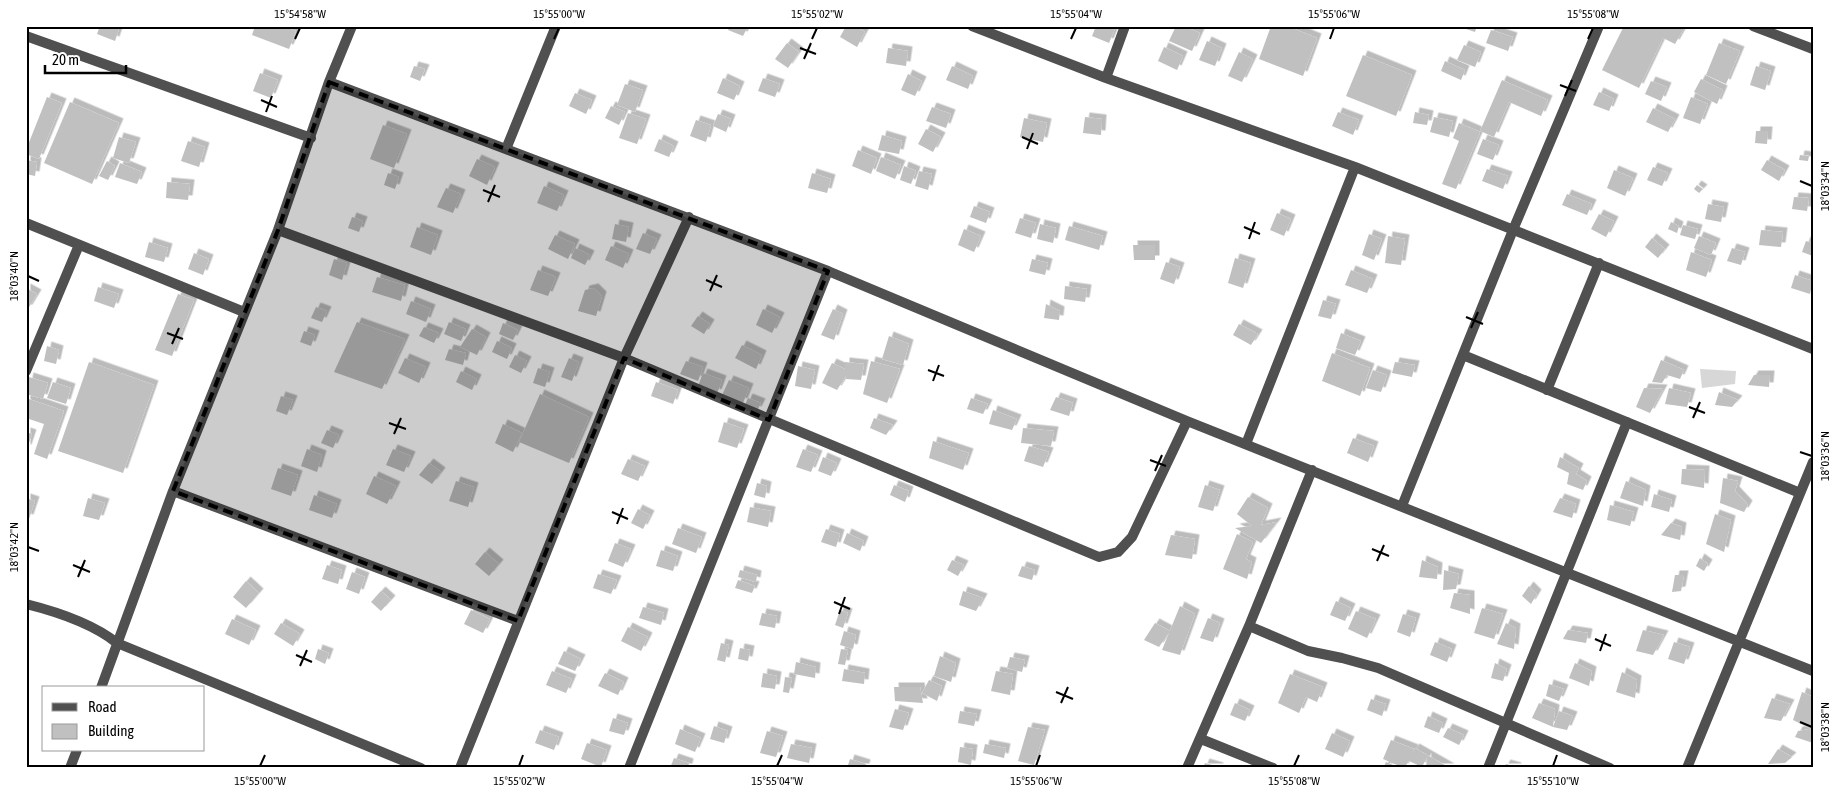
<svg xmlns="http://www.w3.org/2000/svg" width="1839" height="794" font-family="'Asap Condensed',sans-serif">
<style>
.green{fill:#d7d7d7}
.building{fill:#c0c0c0;filter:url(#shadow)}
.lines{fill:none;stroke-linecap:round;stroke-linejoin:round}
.street{stroke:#505050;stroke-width:10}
.marked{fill:#000;fill-opacity:0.2;stroke:#000;stroke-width:4;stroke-dasharray:10 6;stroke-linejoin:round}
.ticks{fill:none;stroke:#000;stroke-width:2}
.neatline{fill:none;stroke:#000;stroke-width:2}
.ticks-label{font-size:12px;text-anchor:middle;fill:#000}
</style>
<defs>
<filter id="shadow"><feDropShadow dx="4.5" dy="-4.5" stdDeviation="0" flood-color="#0004"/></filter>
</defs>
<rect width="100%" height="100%" fill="#fff"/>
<path class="green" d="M1700 369 1736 371 1735 384 1702 388Z"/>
<path class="building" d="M100 26H120L115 41 97 34Z
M247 26H282L296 31 289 49 252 35 254 29Z
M730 26H748L743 36 728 30Z
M846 26H855L865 32 857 47 840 37Z
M1096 26H1116L1109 43 1092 36Z
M1176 26H1183L1200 33 1192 51 1169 41Z
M1271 26H1287L1317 38 1303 76 1259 59Z
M1463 26H1477L1475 32 1463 28Z
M1624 26 1684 28 1675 44 1663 38 1639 88 1602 70Z
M1491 30 1513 37 1508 51 1486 43Z
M1207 41 1222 48 1215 66 1199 60Z
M787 43 799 52 788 68 775 59Z
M1719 43 1740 51 1726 84 1706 75Z
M1464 45 1481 52 1475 67 1457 60Z
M1164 47 1183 56 1177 70 1158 61Z
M888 48 908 51 906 66 886 63Z
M1239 52 1253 59 1242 82 1228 76Z
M1363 55 1412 75 1396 116 1346 96Z
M1445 61 1465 70 1461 80 1441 71Z
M414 66 425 69 420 81 410 77Z
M952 66 973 76 968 89 946 80Z
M1756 66 1771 71 1765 90 1750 85Z
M260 73 278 80 271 98 253 91Z
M908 74 922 81 915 96 901 90Z
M723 78 740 86 734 100 717 93Z
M763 78 780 84 775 97 758 91Z
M1701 79 1723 90 1717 104 1694 92Z
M1502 80 1548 100 1541 116 1509 102 1494 137 1480 131Z
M1651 81 1667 87 1661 101 1645 94Z
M625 84 643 90 635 112 617 105Z
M1599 92 1614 99 1609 111 1593 105Z
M575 93 592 100 586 114 569 106Z
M47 97 62 103 39 159 26 154V150Z
M1691 97 1708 104 1700 124 1683 118Z
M70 102 119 123 92 184 44 163Z
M611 106 625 112 619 125 605 118Z
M932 107 951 114 946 128 926 121Z
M1653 108 1675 119 1668 132 1646 122Z
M1338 112 1359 120 1353 135 1332 126Z
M1415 112 1429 115 1427 125 1413 123Z
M628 113 646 119 637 144 619 138Z
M718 114 731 119 726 132 713 126Z
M1085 117 1102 119 1101 135 1083 133Z
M1434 117 1453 121 1449 137 1430 132Z
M1024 118 1047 123 1043 142 1020 137Z
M696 120 711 125 706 142 690 136Z
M1459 123 1480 132 1456 189 1442 184 1459 141 1453 138Z
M383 125 407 134 394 168 370 159Z
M926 129 941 137 933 152 918 144Z
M1756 131H1768L1767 144 1755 143Z
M882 135 902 141 899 154 878 150Z
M119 137 136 142 129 163 113 158Z
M659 139 674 146 669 157 654 151Z
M1483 139 1499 145 1493 160 1477 154Z
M188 141 205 147 199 167 181 161Z
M858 150 877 158 871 174 852 166Z
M1800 155 1809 156 1808 161 1799 160Z
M881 157 901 165 895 179 876 171Z
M477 159 495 167 487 185 469 176Z
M26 160 37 162 35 176 26 174Z
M1767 160 1785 170 1779 181 1761 170Z
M107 161 115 166 108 180 99 176Z
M120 163 142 172 137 184 115 177Z
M904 166 916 171 911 184 900 180Z
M1653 167 1668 173 1662 186 1647 180Z
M1487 169 1508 176 1503 189 1482 181Z
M1614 170 1633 178 1625 196 1607 188Z
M919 171 932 174 928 190 915 186Z
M388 173 399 177 395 189 384 185Z
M812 173 831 179 827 193 808 188Z
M167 182 190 184 188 200 166 198Z
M1697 185 1703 189 1699 193 1694 189Z
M544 186 564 195 557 211 537 203Z
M446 188 461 194 453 213 437 207Z
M1567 194 1592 204 1587 215 1562 205Z
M1794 197 1809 198 1807 211 1792 209Z
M1708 204 1724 207 1721 222 1705 219Z
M974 206 990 212 986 223 970 217Z
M1277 213 1291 219 1284 236 1270 230Z
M1599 214 1614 221 1606 237 1591 229Z
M352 217 363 221 359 232 348 228Z
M1020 218 1036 223 1031 238 1015 233Z
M1671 222 1679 226 1677 233 1668 229Z
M615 224 629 227 626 242 612 239Z
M1040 224 1056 228 1053 243 1037 239Z
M1683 225 1698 229 1695 239 1680 235Z
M1069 226 1103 236 1099 250 1065 240Z
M417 227 438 235 431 255 410 247Z
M964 229 981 236 974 252 958 245Z
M1761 230 1783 232 1781 247 1759 245Z
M643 233 657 239 650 254 636 249Z
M1369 234 1382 239 1374 260 1362 255Z
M555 235 575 244 568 259 548 249Z
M1388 236 1405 239 1401 265 1385 263Z
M1699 236 1716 243 1711 255 1694 248Z
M1652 238 1665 249 1658 258 1645 247Z
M1806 241 1813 243V256L1802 252Z
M149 242 168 248 164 262 145 257Z
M1133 245H1155V260H1134Z
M611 246 629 254 623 268 605 260Z
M575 248 590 255 585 265 571 258Z
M1732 248 1745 252 1741 265 1727 261Z
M1691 252 1712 260 1706 277 1686 270Z
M194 253 209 259 203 275 188 269Z
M1235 258 1251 263 1243 288 1228 283Z
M334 259 347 263 342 280 329 275Z
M1032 259 1048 263 1045 275 1029 271Z
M1166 262 1180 267 1174 284 1160 279Z
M538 270 556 277 548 296 530 290Z
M1351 270 1373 279 1367 293 1345 285Z
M1795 275 1813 281 1810 294 1791 288Z
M377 277 405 285 401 301 372 292Z
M1065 286 1087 289 1085 302 1064 299Z
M98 287 119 294 114 308 94 301Z
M26 288 37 294 28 309H26Z
M594 288 602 296 596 316 578 311 585 290Z
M178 294 194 300 172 356 155 350Z
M1323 300 1336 304 1331 319 1318 316Z
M411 301 431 309 426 322 406 314Z
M1046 304 1060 311 1059 320 1044 318Z
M316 307 327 311 322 322 311 318Z
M763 309 780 317 772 333 756 325Z
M833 309 843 314 834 340 821 335Z
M698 316 710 324 704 334 691 326Z
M357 322 405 339 382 389 334 372Z
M449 322 466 329 461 341 444 334Z
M503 323 518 330 513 340 499 334Z
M1239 324 1258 334 1251 345 1233 335Z
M424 327 439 333 434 343 419 336Z
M472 329 486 337 477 355 460 347Z
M304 331 315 335 311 346 300 342Z
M1341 333 1361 341 1355 355 1336 348Z
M889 336 909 344 903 365 882 359Z
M497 341 512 348 507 359 492 352Z
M742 345 762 355 756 369 735 358Z
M47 346 59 350 56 364 44 361Z
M449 349 466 353 463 365 445 360Z
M1332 353 1370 368 1360 396 1322 381Z
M515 355 527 361 521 373 509 367Z
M405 358 426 367 419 383 398 373Z
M569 358 579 362 572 381 561 377Z
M1661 360 1684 370 1680 379 1667 375 1662 383 1652 382Z
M686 361 703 367 698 381 680 374Z
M871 361 900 369 887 403 863 394Z
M89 362 154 385 123 473 58 451Z
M845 362 864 364 861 380 846 379V376L837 390 822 383 832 363 845 369Z
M1395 362 1415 365 1412 377 1392 373Z
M798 366 815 370 811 389 795 386Z
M538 368 550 372 545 387 533 383Z
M1373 370 1387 375 1381 392 1366 388Z
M461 371 477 379 472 390 456 382Z
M703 373 722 380 717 394 698 386Z
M1754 375H1770L1769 387 1748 385Z
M29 377 48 383 43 399 26 394Z
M729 380 749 388 743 403 722 395Z
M53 382 71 388 66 404 47 398Z
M656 382 678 390 673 404 651 396Z
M1644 388 1663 389 1650 413 1636 407Z
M1669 388 1691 393 1687 407 1665 404Z
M1719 392 1738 400 1732 407 1715 405Z
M540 394 589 417 569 463 519 442Z
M281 396 293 400 287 415 276 411Z
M1056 397 1073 403 1069 416 1050 410Z
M26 398 64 411 47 459 34 454 44 424 26 418Z
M748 398 761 403 757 411 745 405Z
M971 398 988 404 983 414 967 409Z
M993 410 1017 419 1012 430 989 424Z
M874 418 893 425 886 435 870 428Z
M724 422 744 429 737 448 718 442Z
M503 424 522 433 513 452 495 443Z
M1023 428 1054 431 1051 446 1021 443Z
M327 430 339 435 333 448 321 443Z
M26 432 32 434 27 449H26Z
M1353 438 1374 446 1368 462 1347 453Z
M933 441 969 453 963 470 929 458Z
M1029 446 1049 452 1043 467 1024 461Z
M307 449 322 455 317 472 301 466Z
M393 449 411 456 404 472 386 465Z
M803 449 818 455 811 472 796 467Z
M823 457 837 463 831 476 818 471Z
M1560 457 1579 468 1576 474 1587 481 1583 490 1567 484 1569 473 1557 467Z
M628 459 645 466 638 481 621 474Z
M429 463 441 472 432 484 419 475Z
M278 468 298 475 291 496 271 489Z
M1682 469 1705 470 1704 488 1681 484Z
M374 476 396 486 387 504 366 494Z
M1723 478 1738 481 1735 491 1748 505 1744 512 1720 503Z
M456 481 474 487 468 507 449 501Z
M1626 481 1646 490 1643 506 1620 498Z
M757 483 767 486 765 498 754 495Z
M894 485 909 491 905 502 890 495Z
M1205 485 1220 490 1213 511 1198 507Z
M1654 494 1672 500 1669 512 1651 507Z
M314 495 337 504 332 518 309 510Z
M1248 497 1268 508 1261 525 1277 522 1261 543 1235 528 1252 526 1237 514Z
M26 498 35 501 29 519 26 518Z
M88 498 105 503 99 520 83 516Z
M1560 498 1576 504 1572 518 1553 512Z
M1610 505 1634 512 1630 526 1607 520Z
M750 507 771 511 768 527 747 522Z
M638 509 650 515 643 529 631 523Z
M1715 514 1731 520 1724 552 1706 544Z
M1671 523 1682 527 1680 540 1661 535Z
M678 528 702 537 696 553 672 544Z
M826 529 840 534 836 547 821 542Z
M847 533 864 541 860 551 843 543Z
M1237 534 1253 542 1246 559 1252 562 1247 579 1223 569Z
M1171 535 1195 539 1192 559 1165 555Z
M615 543 631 549 623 567 608 561Z
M661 550 678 556 673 571 656 566Z
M485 552 499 564 489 576 475 564Z
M1700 558 1708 564 1704 571 1696 566Z
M952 560 964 565 958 576 947 570Z
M1422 560 1438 567 1437 579 1419 577Z
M327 565 342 570 338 584 322 579Z
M1022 566 1035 570 1032 580 1018 576Z
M740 570 757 575 756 582 738 577Z
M1444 570 1459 574 1456 589 1443 590Z
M352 572 365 577 359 594 346 589Z
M598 574 617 580 611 594 593 588Z
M1675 575H1684L1681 591 1672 592Z
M738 580 755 586 752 593 735 588Z
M246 581 259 593 246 608 233 597Z
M1529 586 1537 594 1531 604 1522 596Z
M381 591 391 600 381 611 371 602Z
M963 591 983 598 976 611 959 605Z
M1454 593 1470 595V614L1450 608Z
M1336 601 1351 608 1345 621 1330 615Z
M1180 606 1195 614 1180 655 1162 650Z
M643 607 664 613 661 625 639 618Z
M1482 608 1503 614 1494 639 1474 633Z
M471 610 490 619 483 633 464 624Z
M840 610 848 613 843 628 835 625Z
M1356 611 1376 619 1367 638 1348 629Z
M762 613 777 616 775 628 759 625Z
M1403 614 1416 618 1410 637 1397 632Z
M1208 618 1220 623 1213 642 1200 638Z
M232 619 256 630 249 645 225 634Z
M281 623 300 634 293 646 274 634Z
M1155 623 1170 631 1159 647 1144 640Z
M1506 623 1516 628 1514 649 1497 644Z
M628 627 648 637 641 651 621 641Z
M1568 630 1588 633 1586 643 1563 639Z
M1643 630 1664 635 1653 655 1636 651Z
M844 631 856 635 853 649 840 645Z
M1435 642 1452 649 1447 662 1430 655Z
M1674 642 1690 647 1684 664 1668 659Z
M721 643 729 645 725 662 717 660Z
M740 648 750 650 748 661 738 659Z
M318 649 329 653 325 664 315 659Z
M841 649 848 650 845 665 838 664Z
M564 651 581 659 575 671 558 664Z
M940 656 956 663 951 682 934 676Z
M1010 657 1025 660 1022 672 1007 668Z
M796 662 816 667 815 678 794 674Z
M1495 663 1507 669 1503 681 1491 678Z
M1575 663 1592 671 1589 686 1569 678Z
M844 669 865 673 864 684 842 681Z
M552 671 572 679 566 693 546 685Z
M996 671 1013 674 1010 695 991 691Z
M1622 672 1637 680 1635 698 1616 692Z
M605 673 624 682 618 695 598 686Z
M763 673 777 676 775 689 761 687Z
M1290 674 1323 687 1317 702 1306 697 1299 713 1278 703Z
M785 677 792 678 789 693 783 692Z
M929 680 942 686 937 701 922 693Z
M1549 684 1564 689 1559 701 1546 696Z
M894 687H920L923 703 895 701Z
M1802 692 1813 697 1811 729 1793 720Z
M1772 698 1790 704 1781 721 1764 718Z
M1371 699 1386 704 1382 716 1367 710Z
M1235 703 1250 710 1245 721 1230 715Z
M1539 703 1555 709 1553 727 1532 718Z
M895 709 909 713 903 730 889 727Z
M960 711 977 714 974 726 958 723Z
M1559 711 1573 716 1567 730 1553 727Z
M1428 716 1443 723 1439 733 1424 727Z
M613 718 628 723 624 735 609 731Z
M714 726 728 731 724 743 710 739Z
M1028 727 1045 730 1034 765 1018 761Z
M1448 728 1464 735 1459 745 1443 737Z
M680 729 701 738 695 752 675 744Z
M1811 729 1813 743 1795 737 1798 731Z
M540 730 559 737 554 750 535 743Z
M767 731 783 736 776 757 760 753Z
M1332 733 1350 741 1343 757 1325 749Z
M1391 740 1414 749 1411 755 1415 748 1450 768H1426L1427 757 1422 767 1409 761 1404 768 1383 759Z
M587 743 607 750 601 767 581 759Z
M791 744 812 748 809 763 787 758Z
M985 744 1006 748 1004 758 983 753Z
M960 747 973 749 971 765 958 762Z
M1778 749 1792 757 1785 763 1768 764Z
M674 758 689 763 688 768H670Z
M850 759 866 764 865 768H847Z
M1386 762 1400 768H1383Z
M1205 763 1219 767V768H1203Z
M1506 764 1517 767V768H1504Z"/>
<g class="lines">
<path class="street" d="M972 26 1106 78 1355 167 1813 349
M1753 26 1813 49
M26 36 311 138
M1106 78 1125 26
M329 82 828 271 1187 421 1813 671
M506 149 556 26
M26 223 244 312
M278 230 624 358 1099 557 1118 552 1132 537 1187 421
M1463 355 1800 493
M26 371 79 245
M1547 390 1599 263
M1246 444 1355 167
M173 491 518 621
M1402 506 1513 230 1599 26
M26 604C58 612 92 623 117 643L421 768
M1249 626 1308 651 1342 658 1378 668 1610 768
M101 688 173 491 278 230 329 82 352 26
M1201 739 1273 768
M70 768 77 750
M460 768 624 358 689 217
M629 768 828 271
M1187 768 1249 626 1312 470
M1488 768 1627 422
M1687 768 1813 462"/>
</g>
<path class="marked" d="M329 82 828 271 769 420 624 358 518 621 173 491 278 230Z"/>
<path class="ticks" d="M295 39 300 28M554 39 559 28M812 39 817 28M1071 39 1076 28M1330 39 1334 28M1588 39 1593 28M800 48 816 54M804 59 811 43M1560 85 1576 91M1565 96 1572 80M261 100 277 107M266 112 272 96M1022 137 1038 144M1027 149 1033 133M1800 181 1812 186M483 190 500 197M488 202 495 185M1244 227 1260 234M1249 239 1255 222M28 276 39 281M706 280 722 287M710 291 717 275M1466 317 1483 324M1471 328 1478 312M167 333 183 339M172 344 179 328M928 370 944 376M933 381 939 365M1689 407 1705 413M1693 418 1700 402M389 423 406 429M394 434 401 418M1800 452 1812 456M1150 460 1166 466M1155 471 1162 455M612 512 628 519M617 524 623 508M28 547 39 551M1372 549 1389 556M1377 561 1384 545M73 565 90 572M78 577 85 560M834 602 850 609M839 614 845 597M1595 639 1611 646M1600 651 1606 634M296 655 312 662M300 666 307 650M1056 692 1073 699M1061 703 1068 687M1800 722 1812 727M260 766 265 755M519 766 523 755M777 766 782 755M1036 766 1040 755M1294 766 1299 755M1553 766 1557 755"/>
<rect width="1839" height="794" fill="none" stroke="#ffffff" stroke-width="55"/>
<rect x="42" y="686" width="162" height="65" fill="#ffffff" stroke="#999999"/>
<rect x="52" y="703" width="25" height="8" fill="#505050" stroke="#999999"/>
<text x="88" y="712" font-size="15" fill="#000000">Road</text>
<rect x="52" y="724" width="25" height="15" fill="#c0c0c0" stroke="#999999"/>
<text x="88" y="736" font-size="15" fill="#000000">Building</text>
<path d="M45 65v8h81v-8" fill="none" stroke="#000000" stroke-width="2.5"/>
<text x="52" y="65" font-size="15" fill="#000000" stroke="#ffffff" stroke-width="4" paint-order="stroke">20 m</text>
<rect x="28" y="28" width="1784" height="738" class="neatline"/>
<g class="ticks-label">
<text x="300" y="18">15°54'58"W</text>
<text x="559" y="18">15°55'00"W</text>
<text x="817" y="18">15°55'02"W</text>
<text x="1076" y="18">15°55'04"W</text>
<text x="1334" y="18">15°55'06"W</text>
<text x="1593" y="18">15°55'08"W</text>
<text transform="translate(1825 186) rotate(-90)" y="4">18°03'34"N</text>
<text transform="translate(14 276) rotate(-90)" y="4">18°03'40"N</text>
<text transform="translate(1825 456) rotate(-90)" y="4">18°03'36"N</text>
<text transform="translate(14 547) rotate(-90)" y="4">18°03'42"N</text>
<text transform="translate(1825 727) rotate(-90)" y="4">18°03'38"N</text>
<text x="260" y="785">15°55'00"W</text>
<text x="519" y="785">15°55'02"W</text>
<text x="777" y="785">15°55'04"W</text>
<text x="1036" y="785">15°55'06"W</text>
<text x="1294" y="785">15°55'08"W</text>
<text x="1553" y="785">15°55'10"W</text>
</g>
</svg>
